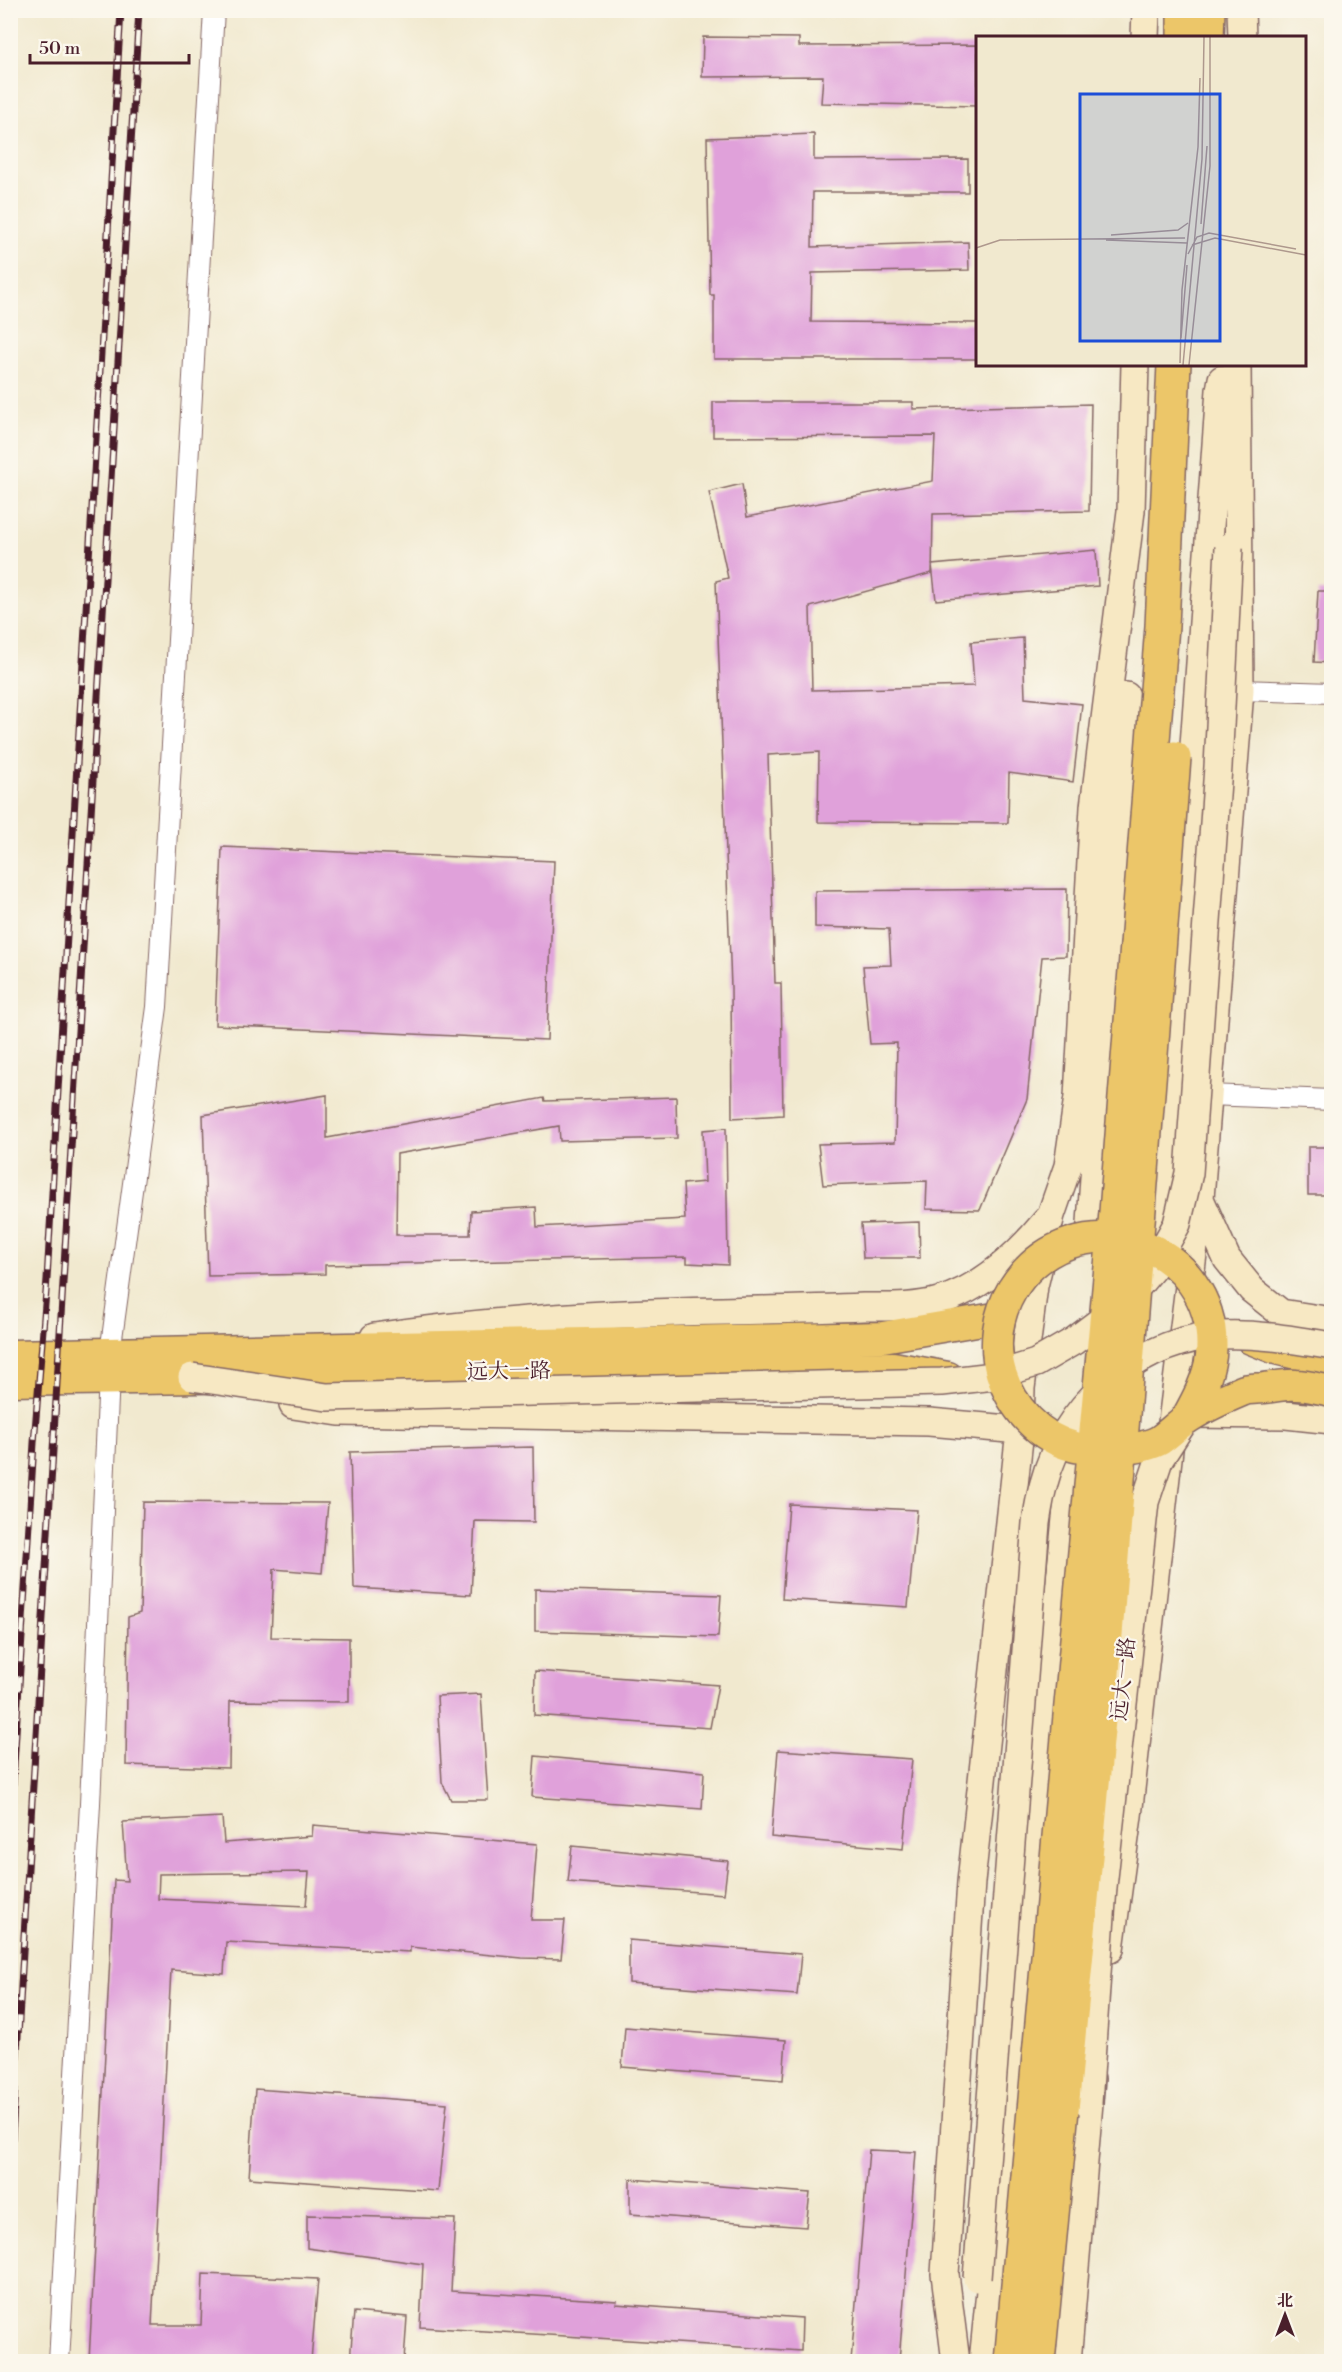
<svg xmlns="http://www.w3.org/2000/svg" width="1342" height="2372" font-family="'Libre Bodoni','Noto Serif SC',serif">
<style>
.building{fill:#e0a1da;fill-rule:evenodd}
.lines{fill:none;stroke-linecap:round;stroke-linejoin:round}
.street-casing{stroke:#846664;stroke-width:22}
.secondary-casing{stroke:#846664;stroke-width:30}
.primary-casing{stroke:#846664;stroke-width:33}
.highway-casing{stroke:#846664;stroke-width:36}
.street{stroke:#fff;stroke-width:20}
.secondary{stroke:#f7e8c3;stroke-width:27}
.primary{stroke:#ecc669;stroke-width:30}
.highway{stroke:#ecc669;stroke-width:33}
.rail-casing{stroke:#4a1f2b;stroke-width:7}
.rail{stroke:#fbf7ec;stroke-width:4.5;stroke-dasharray:14;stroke-linecap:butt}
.secondary-bridge-casing{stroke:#846664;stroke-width:30;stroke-linecap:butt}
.primary-bridge-casing{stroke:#846664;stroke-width:33;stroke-linecap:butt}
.highway-bridge-casing{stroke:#846664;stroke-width:36;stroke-linecap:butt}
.secondary-bridge{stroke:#f7e8c3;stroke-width:27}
.primary-bridge{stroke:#ecc669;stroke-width:30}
.highway-bridge{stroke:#ecc669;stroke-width:33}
.labels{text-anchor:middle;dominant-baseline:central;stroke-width:4.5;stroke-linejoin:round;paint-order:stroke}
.street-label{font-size:21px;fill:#4a1f2b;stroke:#fbf7ec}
.inset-road{fill:none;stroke:#ae988d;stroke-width:1.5}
.view{fill:#1d4ed8;fill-opacity:0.15;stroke:#1d4ed8;stroke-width:3}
.inset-edge{fill:none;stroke:#4a1f2b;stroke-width:3}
</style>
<rect width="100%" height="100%" fill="#fbf7ec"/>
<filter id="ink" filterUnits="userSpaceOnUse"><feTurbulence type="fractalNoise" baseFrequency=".0167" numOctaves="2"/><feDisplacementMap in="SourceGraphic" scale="12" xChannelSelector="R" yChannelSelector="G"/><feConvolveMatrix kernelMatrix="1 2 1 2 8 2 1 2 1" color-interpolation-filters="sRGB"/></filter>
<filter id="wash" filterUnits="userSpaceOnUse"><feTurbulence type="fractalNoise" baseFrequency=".008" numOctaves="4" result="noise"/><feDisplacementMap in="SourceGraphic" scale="24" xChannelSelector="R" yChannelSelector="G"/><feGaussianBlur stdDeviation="1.35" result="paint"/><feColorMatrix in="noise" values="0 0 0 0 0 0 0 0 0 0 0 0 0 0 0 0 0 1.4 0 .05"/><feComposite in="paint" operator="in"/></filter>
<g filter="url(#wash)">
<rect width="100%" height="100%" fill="#f1e9cf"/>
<g id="blocks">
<path class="building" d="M703 37 799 38V46L978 45V106L821 103 823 76 702 77Z
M814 134V160L968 159V192H813L812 247 968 242 969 270 812 273 811 322 978 323V359H714V295H710L707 138Z
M713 402H913V409L1091 404 1089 511 933 514 932 573 810 607 812 690 974 686 971 642 1023 638 1025 698 1082 704 1073 782 1009 773 1008 823 818 822 819 752 768 755 775 983H781L783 1115 732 1118 731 987 716 581 728 578 709 492 742 484 747 517 933 481 935 436 713 437Z
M1096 550 1098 586 936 600 932 565Z
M1318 591H1332V663L1314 662Z
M222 847 554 861 547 1040 215 1025Z
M1067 889 1066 956 1042 957 1027 1099 980 1210 926 1209 927 1181 823 1185 818 1144 895 1142 897 1043 870 1044 863 966 891 965 889 929 815 927V891Z
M327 1095V1138L544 1098 545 1101 676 1097 677 1138 560 1141 559 1126 397 1154 396 1235H470L471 1211 536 1207 537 1227 685 1219 683 1184 705 1182 703 1130 726 1128 728 1265 687 1263V1257L325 1265V1274L208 1276 203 1115Z
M1308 1147H1332V1195H1308Z
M919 1222 920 1258H863L861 1224Z
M533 1447 534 1522 475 1521 471 1595 354 1588 350 1452Z
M143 1502 328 1503 322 1573 274 1569 271 1637 349 1638V1702L230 1701 229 1768 126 1765 128 1617 140 1613Z
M789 1504 917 1510 908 1607 782 1599Z
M535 1589 721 1595 718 1637 535 1631Z
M535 1671 718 1685 710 1728 534 1715Z
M481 1694 488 1800H451L442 1782 437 1696Z
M778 1750 912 1759 903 1849 771 1837Z
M535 1756 704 1772 702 1809 532 1797Z
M222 1817 224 1843 312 1836 313 1825 537 1844 531 1920H565L561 1959 522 1958 410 1947V1952L226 1942 224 1974 171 1970 152 2325H201L203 2274 318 2279 311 2361H89L114 1880 127 1881 123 1822ZM309 1872 306 1906 158 1899 159 1874Z
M572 1846 728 1861 724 1894 568 1882Z
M629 1940 801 1954 797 1995 629 1983Z
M625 2027 786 2040 783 2080 622 2067Z
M255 2089 447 2103 438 2191 249 2178Z
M869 2150 916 2152 899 2361H851Z
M630 2179 810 2193 806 2227 630 2214Z
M307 2215 455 2219 451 2291 617 2301 616 2304 802 2318 801 2351 420 2327 423 2264 307 2248Z
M354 2312 407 2317 404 2361H350Z"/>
</g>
</g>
<g filter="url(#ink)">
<use href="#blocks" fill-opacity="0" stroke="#846664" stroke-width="1.5"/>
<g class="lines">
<defs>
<path id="street" d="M1240 690 1332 693
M1208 1095 1332 1100
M59 2362 90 1804 110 1353 157 1007 214 10"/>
<path id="secondary" d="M1241 10 1242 38
M1145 38 1146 10
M1200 1199 1227 1259 1252 1290 1281 1313 1332 1321
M1090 1238 1126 696
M1157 1251 1220 390 1222 379
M374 1337C490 1320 606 1313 722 1311 769 1310 816 1309 863 1307 888 1307 915 1308 939 1301 983 1288 1018 1255 1046 1221
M293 1405 339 1412 929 1422 1020 1430
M1189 1414 1286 1415 1332 1420
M1110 1949 1128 1816 1173 1414 1200 1198 1240 690 1237 364
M956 2362 945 2274 971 1882 1020 1430 1021 1388 1034 1286 1051 1215 1068 1166 1078 1097 1094 807 1131 511 1135 364
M983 2362 1073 1447
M1067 2362 1091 2079"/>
<path id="primary" d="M1251 1339 1276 1349 1332 1363
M10 1355 883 1337 1000 1317
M10 1381 893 1367 948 1377"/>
<path id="highway" d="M1184 38V10
M1207 38 1208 10"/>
</defs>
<use href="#street" class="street-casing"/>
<use href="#secondary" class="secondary-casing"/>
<use href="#primary" class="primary-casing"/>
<use href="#highway" class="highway-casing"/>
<use href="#street" class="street"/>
<use href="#secondary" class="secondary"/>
<use href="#primary" class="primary"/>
<use href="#highway" class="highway"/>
<defs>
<path id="rail" d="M10 1830 34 1443 47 1279 121 10
M10 2170 139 10"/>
</defs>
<use href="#rail" class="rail-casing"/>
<use href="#rail" class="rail"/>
<defs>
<path id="secondary-bridge" d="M192 1377 327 1397 942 1382 994 1376 1036 1363 1074 1341 1123 1304 1152 1269 1177 1224 1189 1173 1218 767 1229 547
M1088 2103 1103 1887 1145 1502 1159 1460 1181 1426
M977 2278 1036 1523C1038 1510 1040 1496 1044 1483 1063 1409 1132 1345 1209 1336 1250 1332 1291 1339 1332 1346"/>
<path id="primary-bridge" d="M1186 1419C1197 1399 1208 1379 1211 1356 1221 1241 1072 1193 1012 1290 997 1315 993 1346 1001 1373 1012 1408 1039 1438 1075 1447 1097 1452 1141 1451 1160 1440 1169 1434 1176 1426 1185 1420 1201 1409 1223 1399 1242 1391 1248 1388 1257 1389 1264 1388 1274 1387 1286 1384 1296 1385 1307 1385 1320 1389 1332 1391"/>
<path id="highway-bridge" d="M1011 2362 1116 1212 1162 626 1174 364
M1038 2362 1101 1699 1174 758"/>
</defs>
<use href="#secondary-bridge" class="secondary-bridge-casing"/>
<use href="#primary-bridge" class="primary-bridge-casing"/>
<use href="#highway-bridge" class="highway-bridge-casing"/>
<use href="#secondary-bridge" class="secondary-bridge"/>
<use href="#primary-bridge" class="primary-bridge"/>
<use href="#highway-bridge" class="highway-bridge"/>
</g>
</g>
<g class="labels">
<g class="street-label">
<text transform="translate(509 1372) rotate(-1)">远大一路</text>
<text transform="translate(1124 1679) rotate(-84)">远大一路</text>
</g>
</g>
<g transform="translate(976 36)">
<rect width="330" height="330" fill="#f1e9cf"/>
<path class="inset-road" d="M225 188 231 110M135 199 202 194 212 187M130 204 211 207M216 209 239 202 330 219M0 212 24 204 209 202M212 218 221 201 233 197 320 213M205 302 211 229M204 327 206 254 222 111 224 42M207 329 226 123 228 1M213 329 234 130V1"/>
<path class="view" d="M104 58H244V305H104Z"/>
<rect width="330" height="330" class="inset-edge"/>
</g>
<rect width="1342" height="2372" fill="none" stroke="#fbf7ec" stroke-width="36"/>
<g transform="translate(1285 2315)" stroke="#fbf7ec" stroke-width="4.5" paint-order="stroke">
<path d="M0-4.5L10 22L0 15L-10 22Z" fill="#4a1f2b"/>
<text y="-9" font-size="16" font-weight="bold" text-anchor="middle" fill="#4a1f2b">北</text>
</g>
<path d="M30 54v9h159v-9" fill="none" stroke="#4a1f2b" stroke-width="3"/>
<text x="39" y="54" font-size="18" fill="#4a1f2b" stroke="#fbf7ec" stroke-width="4.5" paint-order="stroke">50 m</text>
</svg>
